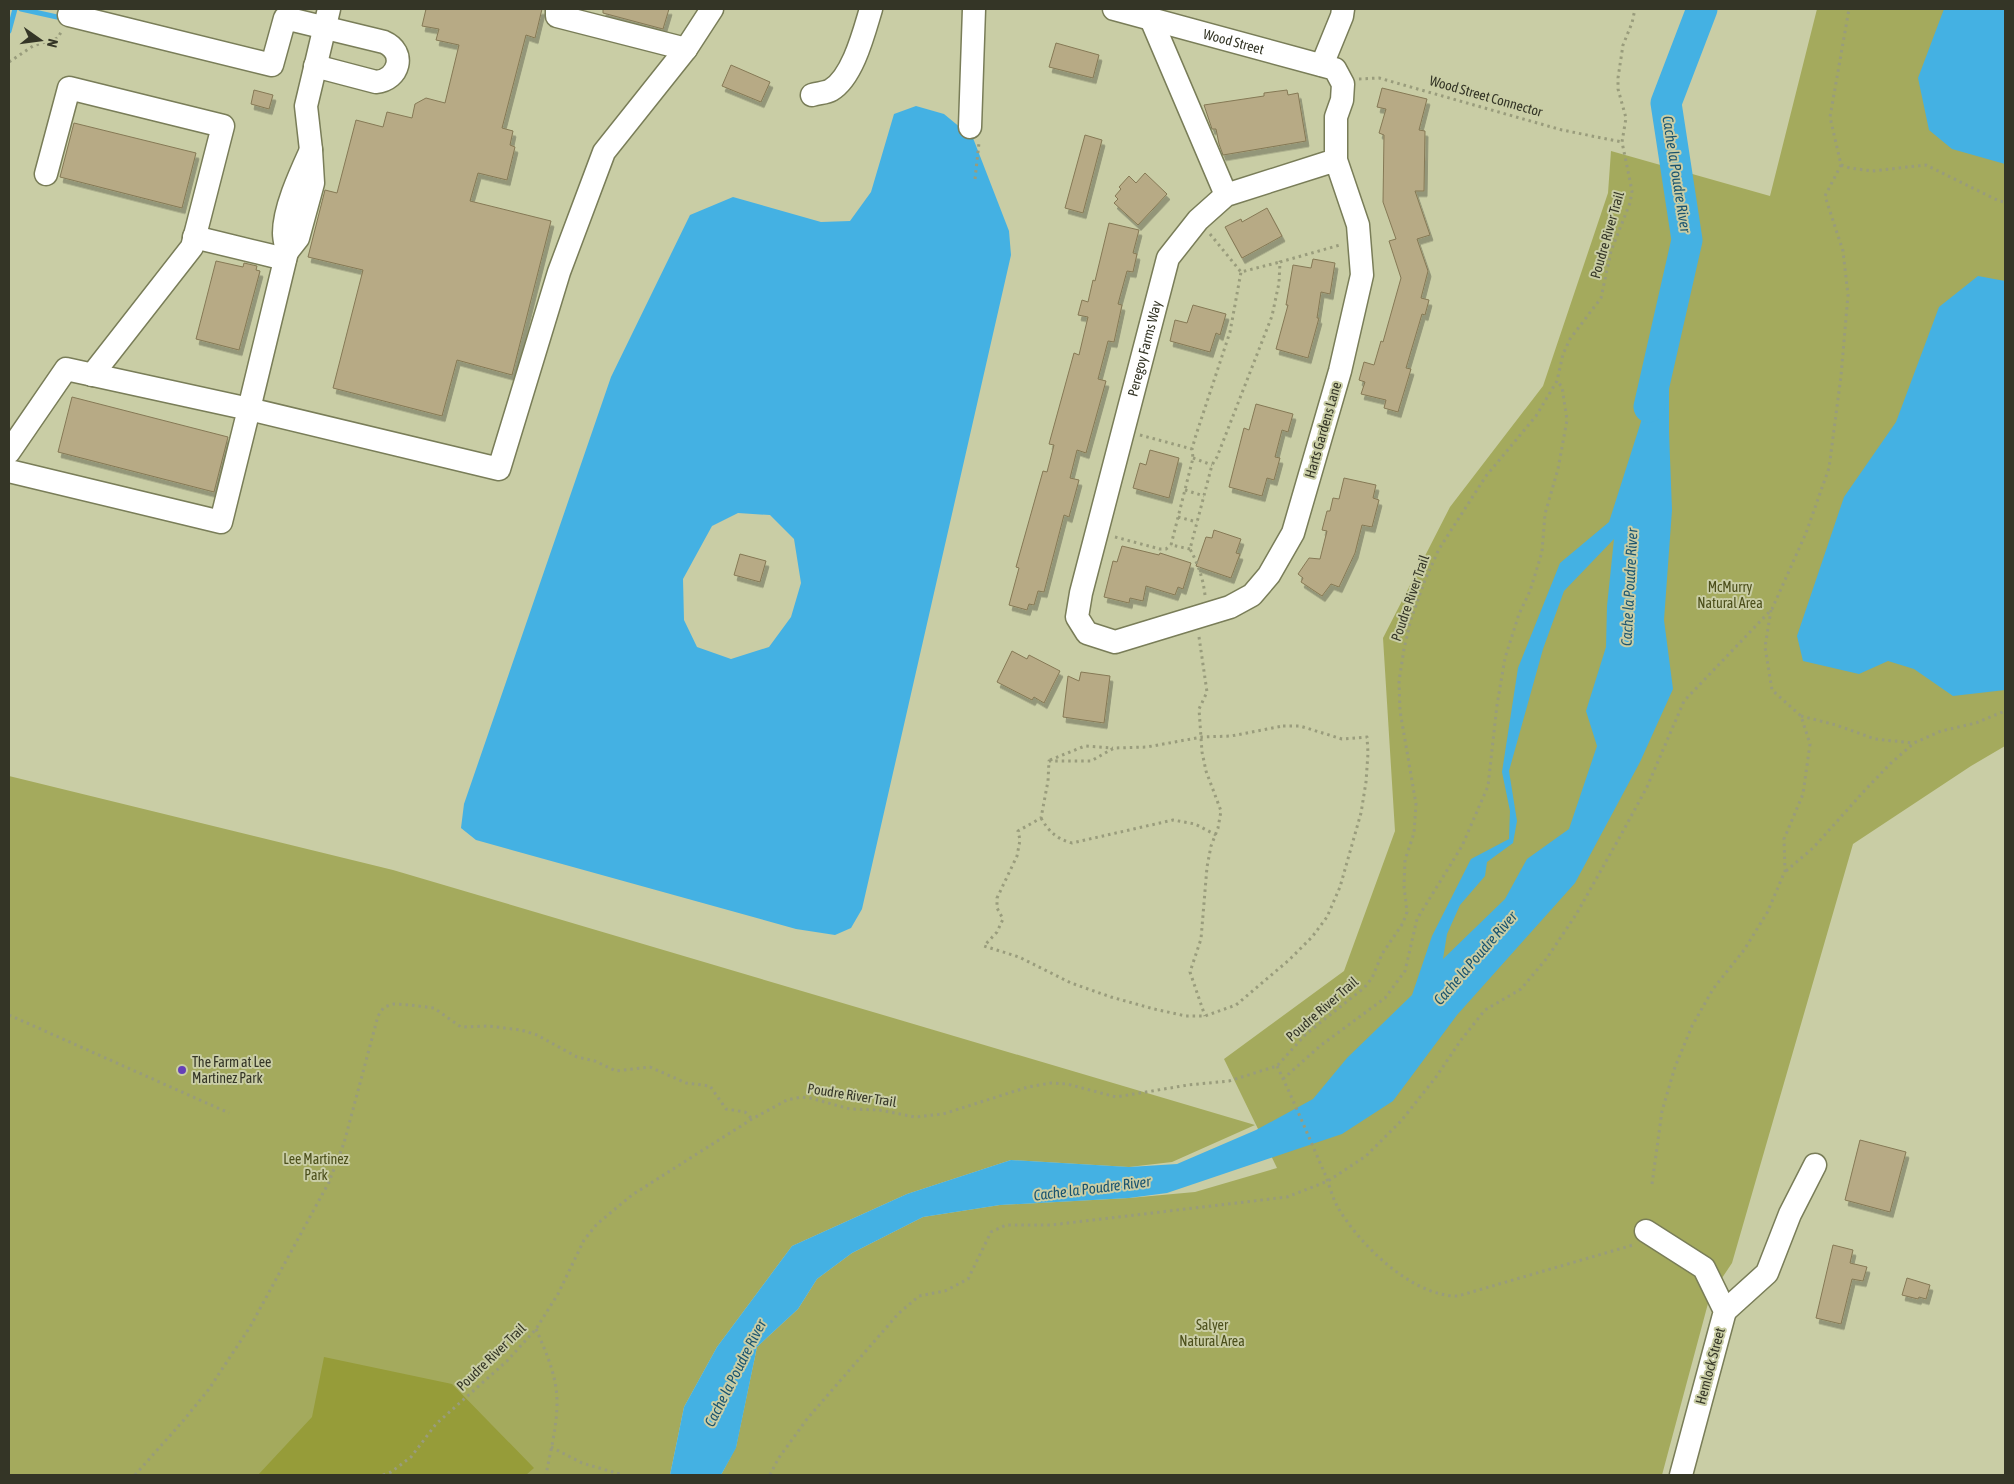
<svg xmlns="http://www.w3.org/2000/svg" width="2014" height="1484" font-family="'Asap Condensed',sans-serif">
<style>
.green{fill:#a4aa5d}
.forest{fill:#969c39}
.water{fill:#44b1e3;fill-rule:evenodd}
.lines{fill:none;stroke-linecap:round;stroke-linejoin:round}
.stream{stroke:#44b1e3;stroke-width:5}
.river{stroke:#44b1e3;stroke-width:31}
.building{fill:#b7aa85;stroke:#857955;filter:url(#shadow)}
.minor-casing{stroke:#797d58;stroke-width:25}
.path{stroke:#999c7c;stroke-width:3;stroke-dasharray:2.5 4;stroke-linecap:butt}
.minor{stroke:#fff;stroke-width:22}
.poi-dot{fill:#6540b8;stroke:#c9cda5;stroke-width:2}
.labels{text-anchor:middle;dominant-baseline:central;stroke-width:4;stroke-linejoin:round;paint-order:stroke}
.street-label{font-size:14px;fill:#343526;stroke:#c9cda5}
.park-label{font-size:14px;fill:#4b4e1a;stroke:#c9cda5}
.poi-label{font-size:14px;fill:#343526;stroke:#c9cda5;text-anchor:start}
.water-label{font-size:15px;font-style:italic;fill:#1b546f;stroke:#c9cda5}
</style>
<defs>
<filter id="shadow"><feDropShadow dx="3" dy="5.5" stdDeviation="0" flood-color="#0004"/></filter>
</defs>
<rect width="100%" height="100%" fill="#c9cda5"/>
<path class="green" d="M1817 9H2005V746L1971 766 1853 844 1732 1263 1710 1296 1662 1475H721L736 1447 757 1347 798 1309 817 1279 852 1253 923 1217 1000 1205 1129 1198 1195 1192 1277 1168 1224 1059 1344 971 1395 831 1383 638 1450 507 1543 386 1608 193 1611 151 1770 196Z
M9 776 393 870 1255 1125 1172 1162 1129 1167 1011 1160 907 1194 792 1246 717 1347 684 1407 670 1475H9Z"/>
<path class="forest" d="M324 1357 452 1384 534 1468 526 1475H258L312 1417Z"/>
<path class="water" d="M1944 9H2005V164L1952 149 1929 130 1918 78Z
M916 106 944 114 973 138 1009 231 1011 255 862 909 851 928 835 935 796 929 476 840 461 828 464 804 611 377 690 215 733 197 821 222 850 221 871 192 894 114ZM738 513 770 515 794 539 801 583 791 617 769 647 731 659 697 647 684 620 683 579 712 526Z
M1978 276 2005 281V690L1953 696 1914 669 1888 661 1859 674 1803 661 1797 636 1844 497 1896 422 1939 307Z
M1669 334V432L1672 510 1664 620 1673 689 1640 762 1575 883 1457 1015 1393 1101 1342 1134 1167 1193 1129 1198 1000 1205 923 1217 852 1253 817 1279 798 1309 757 1347 736 1448 721 1475H670L684 1407 717 1347 792 1246 907 1194 1011 1160 1129 1167 1177 1164 1256 1130 1313 1099 1347 1058 1412 995 1432 936 1471 859 1509 839 1510 811 1502 772 1518 668 1560 563 1609 522ZM1614 539 1607 606 1606 647 1586 711 1597 746 1569 829 1527 859 1505 899 1443 959 1447 934 1460 905 1485 876 1487 862 1513 843 1517 821 1509 771 1543 649 1564 591Z"/>
<g class="lines">
<path class="stream" d="M21 9 57 17
M9 31 15 9"/>
<path class="river" d="M1649 407 1687 240 1666 103 1702 9"/>
</g>
<path class="building" d="M426 9H542L535 38 526 35 502 128 513 131 510 145 515 147 507 180 478 173 470 201 551 221 512 375 457 360 442 416 333 388 363 270 308 257 325 190 337 193 356 120 383 127 387 112 412 118 415 104 426 98 445 103 459 45 436 40 439 29 422 26Z
M603 9H669L663 29 603 13Z
M1056 43 1099 55 1093 78 1049 67Z
M731 65 770 82 761 102 722 86Z
M1382 88 1427 99 1419 130 1425 131 1424 191H1415L1430 235 1417 239 1428 271 1421 298 1429 300 1425 315 1422 314 1406 368 1411 369 1398 412 1384 408 1386 400 1361 394 1365 382 1359 380 1364 362 1374 365 1381 341 1383 342 1401 278 1389 241 1396 239 1383 202 1384 135 1379 133 1386 109 1377 107Z
M254 90 273 95 269 109 251 104Z
M1287 90 1288 95 1298 93 1306 141 1223 155 1219 144 1216 129H1212L1204 105 1264 96V93Z
M74 123 196 153 182 208 60 177Z
M1085 135 1102 140 1083 213 1065 208Z
M1145 173 1167 194 1138 225 1114 203 1118 199 1115 196 1121 189 1119 187 1129 176 1136 183Z
M1267 208 1282 236 1242 258 1225 227 1241 219 1242 222Z
M1109 223 1139 230 1133 253 1137 254 1133 272 1127 271 1118 304 1122 305 1114 342 1108 341 1098 379 1106 381 1086 453 1077 450 1070 478 1079 480 1069 517 1064 515 1044 592 1038 591 1034 605 1029 604 1027 610 1009 605 1019 568 1016 567 1043 471 1047 472 1054 445 1049 444 1074 353 1079 355 1088 317 1078 315 1082 300 1088 302 1093 280 1095 281Z
M1313 259 1335 263 1330 294 1321 292 1317 318H1319L1308 358 1276 349 1288 305H1286L1293 265 1311 268Z
M216 261 243 267 244 263 257 266 256 270 260 271 239 350 196 339Z
M1193 305 1226 314 1220 335 1216 333 1210 352 1170 341 1175 320 1187 323Z
M72 397 228 437 214 492 58 452Z
M1256 404 1293 414 1288 432 1282 430 1275 457 1280 458 1274 480 1267 478 1262 496 1229 487 1244 428 1249 430Z
M1150 450 1179 458 1169 498 1133 488 1140 463 1146 465Z
M1344 478 1376 485 1373 498 1379 500 1372 527 1362 525 1355 553 1339 587 1331 584 1322 596 1301 582 1303 578 1298 574 1309 558 1320 559 1327 531 1322 530 1327 511H1330L1333 498 1339 499Z
M1214 530 1241 539 1236 553 1240 554 1231 578 1196 566 1206 537 1212 538Z
M1122 546 1159 555 1160 553 1191 563 1183 589 1178 587 1175 595 1146 586 1143 601 1130 598 1129 603 1104 597 1113 561 1117 562Z
M740 554 766 561 760 582 734 575Z
M1012 651 1027 659 1029 655 1060 671 1044 703 1034 697 1032 700 997 682Z
M1081 672 1110 676 1104 723 1063 717 1068 676 1079 681Z
M1860 1140 1906 1152 1890 1212 1845 1200Z
M1833 1245 1853 1250 1850 1263 1867 1267 1863 1281 1852 1279 1841 1324 1816 1318Z
M1907 1278 1930 1285 1926 1299 1919 1297 1918 1299 1902 1295Z"/>
<g class="lines">
<defs>
<g id="minor">
<path d="M71 9 69 15 272 65 285 18 384 42C407 52 399 80 376 82L315 66"/>
<path d="M557 9V16L686 49"/>
<path id="s1" d="M1114 9 1335 69 1343 84 1342 100 1336 117V160L1358 225 1362 275 1340 371 1293 533 1269 575 1252 595 1230 607 1115 642 1087 633 1077 617 1081 593 1168 258 1198 220 1226 195 1336 160"/>
<path d="M1151 19 1226 195"/>
<path d="M1322 65 1342 16 1343 9"/>
<path d="M812 95C818 93 826 93 831 90 853 77 864 32 871 9"/>
<path d="M970 127 974 9"/>
<path d="M311 150 313 183 298 238 287 252C286 246 284 239 284 233 284 208 301 172 311 150Z"/>
<path d="M311 150 306 106 329 9"/>
<path d="M46 174 69 88 223 126 192 247 92 375"/>
<path d="M194 237 285 259"/>
<path d="M287 252 249 409 499 469 559 272 604 152 686 49 712 9"/>
<path d="M9 452 66 369 249 409 221 522 9 471"/>
<path d="M1646 1231 1704 1268 1725 1311 1681 1475"/>
<path d="M1725 1311 1767 1273 1790 1214 1815 1165"/>
</g>
</defs>
<use href="#minor" class="minor-casing"/>
<path class="path" d="M9 62 33 46 58 38 61 32
M1359 79 1379 78 1562 130 1622 142
M1841 165 1850 168 1872 171 1926 165 1999 201 2005 202
M975 179 979 143
M1210 234 1241 272 1280 262
M1140 435 1192 449
M1193 458 1212 465
M1185 490 1204 496
M1178 517 1197 522
M1115 537 1160 549H1166L1171 545
M1190 549 1171 545 1193 458 1192 449 1196 435 1230 332 1241 272
M1205 595C1203 578 1198 564 1190 549L1212 465 1217 457 1272 316 1279 283 1280 262 1340 245
M1199 637 1207 692 1199 709 1202 752 1206 771 1221 811 1218 828 1211 846 1207 867 1201 939 1190 972 1205 1016
M1801 716 1836 725 1875 739 1913 743
M1283 726H1300L1342 739 1367 737 1368 753 1366 782 1361 813 1340 887 1327 917 1312 937 1289 960 1236 1005 1205 1016H1186L1154 1009 1111 997 1071 983 1019 957 984 946 997 932 1003 919 997 908V898L1017 856 1020 840 1018 831 1041 818 1048 781 1049 761H1091L1114 748 1147 747 1202 737 1231 736Z
M1050 760 1085 746 1113 748
M1041 818C1049 832 1057 839 1072 843L1173 820 1195 824 1216 835
M1786 871 1813 848 1866 789 1890 764 1914 743 1941 731 1976 723 2005 711
M9 1015 229 1113
M1277 1066C1294 1101 1309 1138 1325 1174 1329 1184 1332 1196 1337 1206 1358 1243 1412 1297 1458 1296L1633 1245
M1283 1079 1320 1046 1385 998 1405 971 1417 919 1462 846 1488 786 1497 705 1505 658 1519 614 1530 591 1542 552 1545 514 1558 469 1567 420 1562 387 1557 381
M1652 1184 1662 1111 1675 1067 1692 1026 1713 989 1744 950 1767 913 1785 871 1784 839 1803 794 1810 744 1801 716 1772 690 1765 647 1771 610
M536 1329C544 1348 553 1367 556 1388 560 1416 551 1448 546 1475
M551 1447 582 1463 623 1475
M135 1475 183 1421 209 1389 228 1360 250 1327 329 1182 344 1143 378 1016 384 1007 394 1004 410 1005 434 1008 461 1027 488 1026 521 1030 537 1035 577 1057 595 1061 616 1071 650 1067 686 1083 710 1086 726 1109 745 1112 752 1119
M383 1475 391 1472 411 1457 436 1424 507 1361 536 1329 558 1294 584 1240 597 1224 632 1195 752 1119 787 1100 801 1097 810 1098 850 1109 879 1110 915 1117 943 1114 1028 1087 1051 1083 1067 1084 1116 1097 1188 1085 1229 1081 1277 1066 1306 1034 1364 988 1372 978 1382 954 1403 923 1407 912 1404 886 1405 860 1414 833 1416 804 1400 711 1399 681 1404 649 1411 619 1425 580 1439 549 1486 476 1536 416 1557 381 1563 354 1570 339 1601 298 1611 251 1630 203 1632 191 1622 142 1626 118 1618 89V78L1623 45 1632 23 1635 9
M770 1475 778 1459 807 1419 898 1314 919 1296 945 1291 968 1279 991 1232 1006 1225H1051L1287 1197 1328 1181 1366 1156 1401 1121 1436 1077 1461 1040 1485 1010 1521 989 1547 958 1577 913 1622 833 1647 787 1684 701 1772 609 1806 533 1829 468 1841 376 1848 295 1843 251 1825 196 1841 165 1830 117 1849 9"/>
<use href="#minor" class="minor"/>
</g>
<circle class="poi-dot" cx="182" cy="1070" r="5"/>
<g class="labels">
<g class="street-label">
<text stroke="none"><textPath href="#s1" startOffset="124">Wood Street</textPath></text>
<text transform="translate(1486 96) rotate(16)">Wood Street Connector</text>
<text transform="translate(1607 235) rotate(-74)">Poudre River Trail</text>
<text stroke="none"><textPath href="#s1" startOffset="1254">Peregoy Farms Way</textPath></text>
<text transform="translate(1323 430) rotate(-74)">Harts Gardens Lane</text>
<text transform="translate(1410 598) rotate(-71)">Poudre River Trail</text>
<text transform="translate(1322 1009) rotate(-41)">Poudre River Trail</text>
<text transform="translate(852 1095) rotate(9)">Poudre River Trail</text>
<text transform="translate(491 1357) rotate(-44)">Poudre River Trail</text>
<text transform="translate(1710 1366) rotate(-75)">Hemlock Street</text>
</g>
<g class="park-label">
<text x="1730" y="587">McMurry<tspan x="1730" dy="16">Natural Area</tspan></text>
<text x="316" y="1159">Lee Martinez<tspan x="316" dy="16">Park</tspan></text>
<text x="1212" y="1325">Salyer<tspan x="1212" dy="16">Natural Area</tspan></text>
</g>
<g class="poi-label">
<text x="192" y="1062">The Farm at Lee<tspan x="192" dy="16">Martinez Park</tspan></text>
</g>
<g class="water-label">
<text transform="translate(1677 174) rotate(81)">Cache la Poudre River</text>
<text transform="translate(1629 587) rotate(-87)">Cache la Poudre River</text>
<text transform="translate(1475 958) rotate(-49)">Cache la Poudre River</text>
<text transform="translate(1092 1188) rotate(-7)">Cache la Poudre River</text>
<text transform="translate(735 1373) rotate(-63)">Cache la Poudre River</text>
</g>
</g>
<rect width="2014" height="1484" fill="none" stroke="#343526" stroke-width="20"/>
<g transform="translate(40 40) rotate(104)" stroke="#c9cda5" stroke-width="4" paint-order="stroke">
<path d="M0-4L9 19L0 12L-9 19Z" fill="#343526"/>
<text y="-8" font-size="14" font-weight="bold" text-anchor="middle" fill="#343526">N</text>
</g>
</svg>
